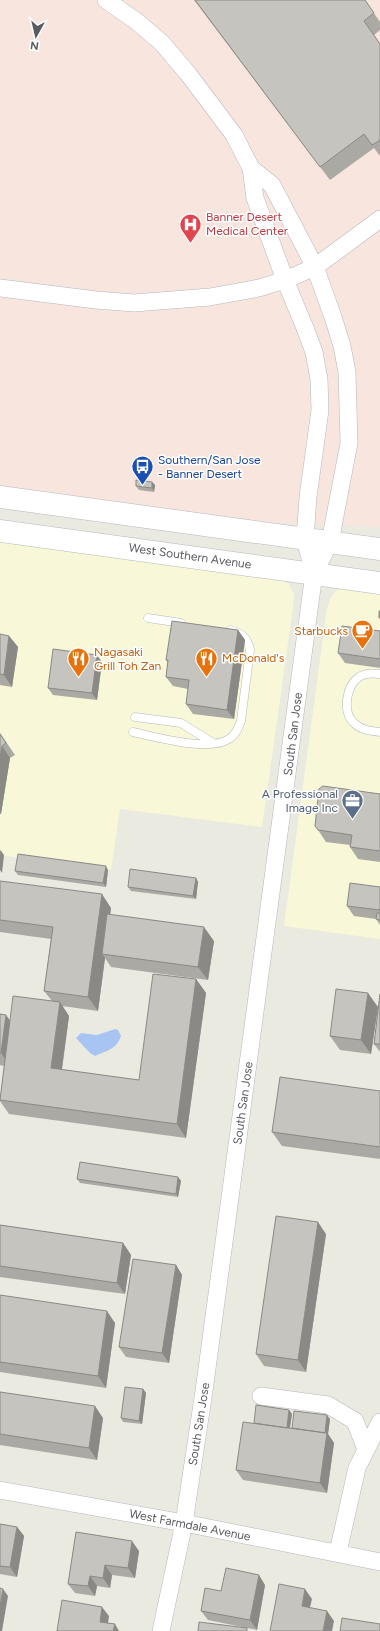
<svg xmlns="http://www.w3.org/2000/svg" width="380" height="1631" font-family="Figtree,sans-serif">
<style>
.commercial{fill:#f8f7d8}
.medical{fill:#f7e5de}
.water{fill:#a8c4f3}
.lines{fill:none;stroke-linecap:round;stroke-linejoin:round}
.service-casing{stroke:#b6b7bc;stroke-width:9}
.minor-casing{stroke:#b6b7bc;stroke-width:18}
.secondary-casing{stroke:#b7b8be;stroke-width:23}
.service{stroke:#fff;stroke-width:8}
.minor{stroke:#fff;stroke-width:17}
.secondary{stroke:#fff;stroke-width:22}
.wall{fill:#aaa9a3}
.shaded-wall{fill:#8b8985}
.building{fill:#c6c4be;stroke:#8b8985}
.labels{text-anchor:middle;dominant-baseline:central;stroke-width:3;stroke-linejoin:round;paint-order:stroke}
.health-label{font-size:12px;fill:#be3a42;stroke:#fff;text-anchor:start}
.transit-label{font-size:12px;fill:#164399;stroke:#fff;text-anchor:start}
.street-label{font-size:12px;fill:#5a5b60;stroke:#fff}
.food-label{font-size:12px;fill:#c56008;stroke:#fff;text-anchor:start}
.service-label{font-size:12px;fill:#4e5e75;stroke:#fff;text-anchor:end}
</style>
<rect width="100%" height="100%" fill="#eaeae1"/>
<path class="commercial" d="M0 540 280 579 289 584 294 595 293 608 262 827 120 809 111 870 0 855Z
M348 588 380 593V939L284 926 327 608 331 597 337 590Z"/>
<path class="medical" d="M0 0H380V527L261 522 0 487Z"/>
<path class="water" d="M115 1029 118 1030 121 1036C117 1049 106 1051 95 1056L90 1053 76 1038 81 1033 97 1035Z"/>
<g class="lines">
<defs>
<path id="service" d="M148 618 181 623
M380 674C373 673 365 673 359 677 346 686 342 712 354 723 361 730 370 731 380 732
M135 717 181 723 213 743
M133 732C156 737 209 752 229 739 236 735 238 728 241 721L250 650C248 638 242 633 230 630"/>
<path id="minor" d="M106 0 136 21 162 43 189 75 234 135 251 168 255 198 285 280 305 328 314 352 319 379 320 410 308 497 305 539 314 573
M0 288 96 300 134 303 210 297 259 288 285 280 315 267 380 219
M261 1396 328 1405 355 1421 366 1450
M0 1490 184 1523 380 1562
M338 1552 357 1468 380 1422
M161 1631 184 1523 204 1391 314 573 330 542 349 443 347 372 342 346 333 317 315 267 272 185 251 168"/>
<path id="secondary" d="M0 497 380 549
M0 531 380 583"/>
</defs>
<use href="#service" class="service-casing"/>
<use href="#minor" class="minor-casing"/>
<use href="#secondary" class="secondary-casing"/>
<use href="#service" class="service"/>
<use href="#minor" class="minor"/>
<use href="#secondary" class="secondary"/>
</g>
<path class="wall" d="M194 0H365L380 22V30L374 35 380 44V156L374 148 330 180Z
M152 482 155 485 154 492 139 490 136 486Z
M238 630 245 640 234 719 193 714 186 704 188 689 173 686 166 677 168 663 166 660Z
M380 631V668L345 663 338 653Z
M0 634 9 636 18 647 12 687 0 685Z
M102 662 97 700 53 695 48 688Z
M0 733 15 755 10 758 1 814H0Z
M380 794V862L358 859 350 847V845L326 842 318 830Z
M108 870 106 887 18 875 15 871Z
M196 878 198 882 196 899 131 891 128 887Z
M0 881 111 908 110 915 214 941 208 980 111 967 105 958 98 1011 62 1006 69 1016 62 1070 139 1080 196 979 206 993 186 1138 9 1114 0 1101 4 1066 0 1065V1014L6 1015 10 1021 52 1001 44 991 51 939 0 932Z
M380 887V925L376 919 354 916 347 906Z
M380 994V1052L374 1044Z
M378 1007 371 1054 340 1050 330 1036Z
M380 1091V1159L282 1146 272 1132Z
M178 1177 181 1181 178 1197 80 1183 77 1179Z
M0 1225 123 1243 131 1255 125 1294 0 1277Z
M326 1234 306 1372 264 1366 256 1354Z
M176 1265 182 1275 169 1363 126 1357 119 1347Z
M0 1295 115 1323 106 1388 0 1372Z
M143 1389 146 1393 142 1424 123 1422 121 1418Z
M0 1392 103 1418 97 1460 0 1445Z
M289 1410 292 1414 290 1428H292L330 1419 328 1434 334 1443 327 1493 243 1480 236 1470Z
M0 1524 17 1527 24 1536 17 1577 0 1574Z
M76 1532 139 1551 135 1578 112 1575 110 1588 97 1586 95 1596 75 1593 68 1584Z
M265 1585 257 1630 208 1620 201 1611Z"/>
<path class="shaded-wall" d="M152 482 155 485 154 492 152 488Z
M238 630 245 640 234 719 227 710Z
M9 636 18 647 12 687 4 675Z
M97 655 102 662 97 700 92 693Z
M2 746 10 758 1 814 0 812V758Z
M1 851 4 855 2 873 0 870V863Z
M106 866 108 870 106 887 103 883Z
M196 878 198 882 196 899 193 896Z
M102 894 111 908 105 954H102L105 958 98 1011 88 997Z
M204 927 214 941 208 980 198 967Z
M196 979 206 993 186 1138 177 1124Z
M368 993 378 1007 371 1054 361 1040Z
M60 1002 69 1016 60 1082 51 1068Z
M6 1015 16 1029 11 1067 1 1053Z
M178 1177 181 1181 178 1197 176 1194Z
M318 1222 326 1234 306 1372 298 1360Z
M123 1243 131 1255 125 1294 117 1283Z
M176 1265 182 1275 169 1363 162 1353Z
M107 1311 115 1323 106 1388 98 1376Z
M143 1389 146 1393 142 1424 139 1421Z
M95 1406 103 1418 97 1460 89 1448Z
M289 1410 292 1414 289 1432 287 1428Z
M327 1415 330 1419 328 1434 334 1443 327 1493 320 1483Z
M17 1527 24 1536 17 1577 10 1567Z
M132 1541 139 1551 135 1578 128 1568Z
M105 1565 112 1575 110 1588 103 1578Z
M259 1575 265 1585 257 1630 250 1620Z
M90 1576 97 1586 95 1596 88 1586Z
M3 1589 8 1596 2 1631H0V1607Z
M305 1589 312 1599 308 1616 302 1606Z
M102 1607 109 1616 107 1631 100 1622Z
M327 1611 334 1621 332 1631H323Z
M115 1624 119 1631H113Z"/>
<path class="building" d="M195 0H365L374 13 364 21 380 44V140L372 145 364 134 320 167Z
M136 480 152 482V488L136 486Z
M379 611H380V618H379Z
M172 621 238 630 227 710 186 704 189 680 166 677 168 660H166Z
M342 626 380 631V659L338 653Z
M0 634 9 636 4 675 0 674Z
M53 649 97 655 92 693 48 688Z
M0 734 6 743 2 746 0 758Z
M323 786 380 794V851L350 847 352 835 318 830 315 826 319 789Z
M0 851H1L0 863Z
M18 854 106 866 103 883 15 871Z
M130 869 196 878 193 896 128 887Z
M0 881 102 894 88 997 44 991 53 927 0 920Z
M350 883 380 887V910L347 906Z
M377 913H380V920L376 919Z
M107 914 204 927 198 967 102 954Z
M153 974 196 979 177 1124 0 1100 13 996 60 1002 51 1068 139 1080Z
M336 989 368 993 361 1040 330 1036Z
M380 994V1044H374Z
M0 1014 6 1015 1 1053H0Z
M280 1077 380 1091V1147L272 1132Z
M80 1162 178 1177 176 1194 77 1179Z
M276 1216 318 1222 298 1360 256 1354Z
M0 1225 123 1243 117 1283 0 1266Z
M133 1259 176 1265 162 1353 119 1347Z
M0 1295 107 1311 98 1376 0 1362Z
M125 1387 143 1389 139 1421 121 1418Z
M0 1392 95 1406 89 1448 0 1434Z
M256 1405 289 1410 287 1428 254 1423Z
M294 1411 327 1415 325 1433 292 1428Z
M243 1422 327 1433 320 1483 236 1470Z
M0 1524 17 1527 10 1567 0 1566Z
M76 1532 132 1541 128 1568 105 1565 103 1578 90 1576 88 1586 68 1584Z
M226 1568 259 1575 250 1620 201 1611 205 1588 221 1591Z
M279 1584 305 1589 302 1606 327 1611 323 1631H270Z
M0 1588 3 1589 0 1607Z
M62 1600 102 1607 100 1622 115 1624 113 1631H57Z
M342 1618 380 1624V1631H340Z
M199 1622 247 1628V1631H198Z"/>
<defs>
<symbol id="hospital-pin" viewBox="-11 -11 22 30"><path d="M0 17L-7.5 6A9.5 9.5 0 1 1 7.5 6Z" fill="#e0444e" stroke="#fff"/><path d="M-5-5h3v3.5h4V-5h3V5h-3V1.5h-4V5h-3Z" fill="#fff"/></symbol>
<symbol id="bus-pin" viewBox="-11 -11 22 30"><path d="M0 17L-7.5 6A9.5 9.5 0 1 1 7.5 6Z" fill="#1a4fb4" stroke="#fff"/><path d="M-5-6H5V4H4V6H2V4H-2V6H-4V4H-5ZM-3.5-4V0h7V-4ZM-3.5 1.2v1.5H-2V1.2ZM2 1.2v1.5H3.5V1.2Z" fill="#fff"/></symbol>
<symbol id="cafe-pin" viewBox="-11 -11 22 30"><path d="M0 17L-7.5 6A9.5 9.5 0 1 1 7.5 6Z" fill="#e8710a" stroke="#fff"/><path d="M-5.5-4.5H6V0H3Q3 3.5 0 3.5H-2.5Q-5.5 3.5-5.5 0ZM3-3.2v2h1.7v-2ZM-6 4.5H4V6H-6Z" fill="#fff"/></symbol>
<symbol id="restaurant-pin" viewBox="-11 -11 22 30"><path d="M0 17L-7.5 6A9.5 9.5 0 1 1 7.5 6Z" fill="#e8710a" stroke="#fff"/><path d="M-5-6h1v4h1v-4h1v4h1v-4h1v5L-1.5 .5V6h-2V.5L-5-1ZM5-6V6H3V1.5H1.5Q1.5-4 5-6Z" fill="#fff"/></symbol>
<symbol id="office-pin" viewBox="-11 -11 22 30"><path d="M0 17L-7.5 6A9.5 9.5 0 1 1 7.5 6Z" fill="#5c6f8a" stroke="#fff"/><path d="M-6-3h4V-5.5h4V-3h4V5H-6ZM-1-4.5V-3h2v-1.5ZM-6 0V1H6V0Z" fill="#fff"/></symbol>
</defs>
<g fill-rule="evenodd">
<use href="#hospital-pin" x="178" y="212" width="25" height="34"/>
<use href="#bus-pin" x="130" y="454" width="25" height="34"/>
<use href="#cafe-pin" x="350" y="618" width="25" height="34"/>
<use href="#restaurant-pin" x="194" y="646" width="25" height="34"/>
<use href="#restaurant-pin" x="66" y="646" width="25" height="34"/>
<use href="#office-pin" x="340" y="788" width="25" height="34"/>
</g>
<g class="labels">
<g class="health-label">
<text x="206" y="217">Banner Desert<tspan x="206" dy="14">Medical Center</tspan></text>
</g>
<g class="transit-label">
<text x="158" y="460">Southern/San Jose<tspan x="158" dy="14">- Banner Desert</tspan></text>
</g>
<g class="street-label">
<text transform="translate(190 556) rotate(8)">West Southern Avenue</text>
<text transform="translate(293 734) rotate(-83)">South San Jose</text>
<text transform="translate(243 1103) rotate(-82)">South San Jose</text>
<text transform="translate(199 1424) rotate(-81)">South San Jose</text>
<text transform="translate(190 1525) rotate(11)">West Farmdale Avenue</text>
</g>
<g class="food-label">
<text x="348" y="631" text-anchor="end">Starbucks</text>
<text x="94" y="652">Nagasaki<tspan x="94" dy="14">Grill Toh Zan</tspan></text>
<text x="222" y="658">McDonald's</text>
</g>
<g class="service-label">
<text x="338" y="794">A Professional<tspan x="338" dy="14">Image Inc</tspan></text>
</g>
</g>
<g transform="translate(36 36) rotate(188)" stroke="#ffffff" stroke-width="3" paint-order="stroke">
<path d="M0-3L7 15L0 10L-7 15Z" fill="#5a5b60"/>
<text y="-6" font-size="11" font-weight="bold" text-anchor="middle" fill="#5a5b60">N</text>
</g>
</svg>
